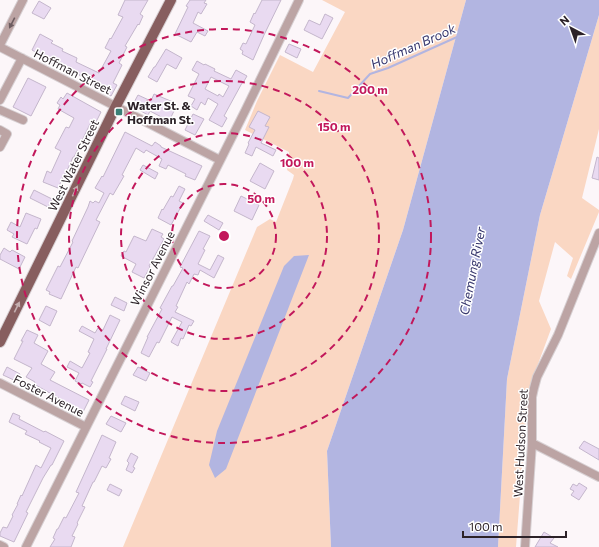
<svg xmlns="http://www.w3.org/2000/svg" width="599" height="547" font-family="Commissioner,sans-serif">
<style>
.green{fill:#fad7c3}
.water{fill:#b2b5e1}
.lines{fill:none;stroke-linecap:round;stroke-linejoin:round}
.stream{stroke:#b2b5e1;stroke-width:2}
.building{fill:#e9daf1;stroke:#c4b6cc;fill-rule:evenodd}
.minor-casing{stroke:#d7d0d3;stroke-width:10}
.major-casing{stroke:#d7d0d3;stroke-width:12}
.minor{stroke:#bca4a4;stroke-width:8}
.major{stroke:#875e5f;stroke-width:10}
.oneway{fill:#6d5c60}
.oneway2{fill:#c3aeaf}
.ring{fill:none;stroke:#c2185b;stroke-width:2;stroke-dasharray:7 5}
.poi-dot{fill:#397f76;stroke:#fff;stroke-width:1.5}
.labels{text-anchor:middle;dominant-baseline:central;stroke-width:3;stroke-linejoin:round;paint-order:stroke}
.street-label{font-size:12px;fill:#2c2228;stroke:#fff}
.poi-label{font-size:12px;font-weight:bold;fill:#2c2228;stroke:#fff;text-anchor:start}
.water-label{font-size:13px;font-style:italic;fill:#37376d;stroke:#fff}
.centre{fill:#c2185b;stroke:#fff;stroke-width:2}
.ring-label{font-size:12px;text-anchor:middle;font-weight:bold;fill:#c2185b;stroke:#fff;stroke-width:3;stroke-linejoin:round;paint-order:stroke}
</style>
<rect width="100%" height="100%" fill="#fcf6f9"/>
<path class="green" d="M322 0H466L403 230 327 451 331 547H123L257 227 270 219 276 222 293 179 294 175 287 170 289 152 245 130 257 101 280 55 313 72 345 12Z
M599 15V129L582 198 599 210V212L571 279 567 276 573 258 555 242 539 301 551 329 528 391 516 547H498L507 379 540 215Z"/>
<path class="water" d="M466 0H599V15L540 215 507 379 498 547H331L327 451 403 230Z
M309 255 226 469 215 478 209 465 217 431 284 266 294 256Z"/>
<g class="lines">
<path class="stream" d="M319 91 348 98 370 74 388 68 457 37"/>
</g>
<path class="building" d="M125 0H148L140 14 143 16 139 25 138 24 125 46 127 47 119 63 122 65 113 83 117 85 111 96 93 86 94 82 79 75V74L56 63 54 65 47 61 48 59 32 50 40 34 53 41 51 43 63 49 62 51 77 58 76 62 99 73 111 51 105 48 110 38 111 39 123 17 118 15Z
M190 0H206L204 3 207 4 201 14 198 12 193 23 208 31 205 36 197 32 191 42 175 34 188 7 186 6Z
M262 0H281L264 35 253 60 242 54 243 51 240 49 243 43 246 44 255 25 250 22 254 13 255 14Z
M39 1 51 8 44 19 32 13Z
M325 14 333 18 322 39 304 30 309 20 320 25Z
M289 44 301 49 297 58 285 52Z
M166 49 182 58 176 69 167 64 157 82 148 77 154 67H155Z
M197 61 204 65 205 64 215 69 214 71 231 79 236 70 247 76 243 83H242L224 116 227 118 222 127 209 120 218 104 208 98 205 105 201 102 197 110 191 106 195 99 188 96 199 74 192 70ZM211 77 229 86 223 97 219 94 218 96 205 89Z
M28 78 46 87 31 116 13 107Z
M67 93 101 112 94 126 90 124 74 157H73L66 173H65L58 188 43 182 47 171 51 173 61 151 55 148 66 127 69 128 74 118 58 109 60 105 57 103 61 97 63 99Z
M154 94 173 102 172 105 176 107 169 121 150 111 148 115 132 106 138 95 151 101Z
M258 111 270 117 265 126 269 127 261 143 276 150 273 156 256 147 252 156 245 153 249 144 248 143 255 130 249 127Z
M193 114 204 119 195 135 185 130Z
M125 132 152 146 155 142 161 146V147L202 166 195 180 185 176 186 174 168 165 166 169 159 166 162 159 146 150 144 153 136 148 122 175 124 176 113 195 110 193 96 220 100 222 78 268 76 267 61 299 49 294 50 292 46 290 58 266 60 267 73 242 72 241 88 207 90 201 93 203 95 201 99 203 104 193 95 188 102 176 103 177Z
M597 157 599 158V180L592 178Z
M260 163 274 171 265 189 250 181Z
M143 165 158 173 155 179 140 170Z
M179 186 185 189 179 201 183 203 171 225 158 218 162 209 163 210 171 196 173 197Z
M34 190 52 199 48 207 30 198Z
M241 196 259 205 252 220 234 211Z
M26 213 41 219 37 229 35 228 27 244 12 237 14 234 7 230 11 222 20 227Z
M208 215 223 223 219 230 204 221Z
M152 229 163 234 161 237 164 239 149 266 150 267 144 278 132 272 136 264 121 256 124 251 126 252 134 236 146 241Z
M199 231 210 236 203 249 205 250 198 264 210 270 218 255 224 258 214 278 200 270 198 275 194 274 189 284 187 282 176 306 178 307 175 312 194 321 191 326 189 325 183 339 181 338 178 346 171 342 182 322 172 317 159 343 157 342 149 357 141 353 148 337H147L162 309 160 308 172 286H173L183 268 180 267Z
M4 248 10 252 12 250 25 257 19 269 0 259V255Z
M115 297 127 303 124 311 111 305Z
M46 306 57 311 50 326 39 320Z
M110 315 120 320 106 349H107L91 381 93 382 90 387 82 383 81 384 75 381 79 373 67 367 70 361 82 368 90 353 88 352 94 339 79 331 82 326 95 333 98 328 103 330Z
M27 330 38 335 34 343 48 351 41 364 55 372 50 380 89 400 83 412 34 384 35 382 26 377 32 368 14 359 23 341H21Z
M7 367 20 374 16 381 3 375Z
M138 367 150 373 146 381 133 375Z
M125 396 139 402 135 411 121 404Z
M13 413 20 416 19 419 44 432 45 431 64 441 52 465H51L43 478 26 512 28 513 14 542 0 536V533L3 527 7 528 13 516 12 515 18 504H17L21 495 22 496 36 465 41 468 51 448 39 442 40 441 25 434 27 431 9 422Z
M111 416 126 423 121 432 106 424Z
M102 435 116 442 109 458 111 459 106 468 102 466 94 482H93L82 506 85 507 77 523 78 524 72 536 75 537 71 547H50L55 539 53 538 57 529H58L64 517 66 518 79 493 76 492Z
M584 441 599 449V460L579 448Z
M131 453 138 457 133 467 135 468 132 473 126 470 129 463 127 461Z
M579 483 587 488 579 500 571 495 574 491 570 489 573 484 577 486Z
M110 484 122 490 119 496 107 490Z
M544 532 554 538 550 543 558 547H535Z"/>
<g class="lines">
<defs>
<path id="minor" d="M0 45 23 0
M0 47 220 160
M0 100 22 58
M0 110 23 120
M0 130 7 134 0 147
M0 383 86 427
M532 443 599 477
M0 545 4 547
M26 547 245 111 299 0
M525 547 532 443V397L534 388 537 377 558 335 599 233"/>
<path id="major" d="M0 342 116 106 171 0"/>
</defs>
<use href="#minor" class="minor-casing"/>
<use href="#major" class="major-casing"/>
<use href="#minor" class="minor"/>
<use href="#major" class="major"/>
</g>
<defs><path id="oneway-solid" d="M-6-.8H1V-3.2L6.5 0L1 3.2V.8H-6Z"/></defs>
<use class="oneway" href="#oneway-solid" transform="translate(12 23) rotate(117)"/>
<g class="oneway2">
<use href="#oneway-solid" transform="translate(75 191) rotate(-64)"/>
<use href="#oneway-solid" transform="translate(17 307) rotate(-64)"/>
</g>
<g class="ring">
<circle cx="224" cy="236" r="52"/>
<circle cx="224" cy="236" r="103"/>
<circle cx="224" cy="236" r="155"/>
<circle cx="224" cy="236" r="207"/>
</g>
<rect class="poi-dot" x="115" y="108" width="8" height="8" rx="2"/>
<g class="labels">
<g class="street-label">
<text transform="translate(73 71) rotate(27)">Hoffman Street</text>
<text transform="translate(73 165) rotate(-64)">West Water Street</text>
<text transform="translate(152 268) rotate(-63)">Winsor Avenue</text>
<text transform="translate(49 395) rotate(27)">Foster Avenue</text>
<text transform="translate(520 443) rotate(-87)">West Hudson Street</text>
</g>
<g class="poi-label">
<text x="127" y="105">Water St. &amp;<tspan x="127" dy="14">Hoffman St.</tspan></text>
</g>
<g class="water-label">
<text transform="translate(413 46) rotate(-24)">Hoffman Brook</text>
<text transform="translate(472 271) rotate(-79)">Chemung River</text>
</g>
</g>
<circle cx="224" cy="236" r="6" class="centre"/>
<g class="ring-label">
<text x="370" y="94">200 m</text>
<text x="334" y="131">150 m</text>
<text x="297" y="167">100 m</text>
<text x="261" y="203">50 m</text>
</g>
<g transform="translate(571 28) rotate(319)" stroke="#ffffff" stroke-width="3" paint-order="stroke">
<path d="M0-3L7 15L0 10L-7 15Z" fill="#2c2228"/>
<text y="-6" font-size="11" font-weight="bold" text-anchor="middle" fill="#2c2228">N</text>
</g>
<path d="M463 531v6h103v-6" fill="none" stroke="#2c2228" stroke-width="2"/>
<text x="469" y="531" font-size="12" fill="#2c2228" stroke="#ffffff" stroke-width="3" paint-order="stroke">100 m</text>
</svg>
